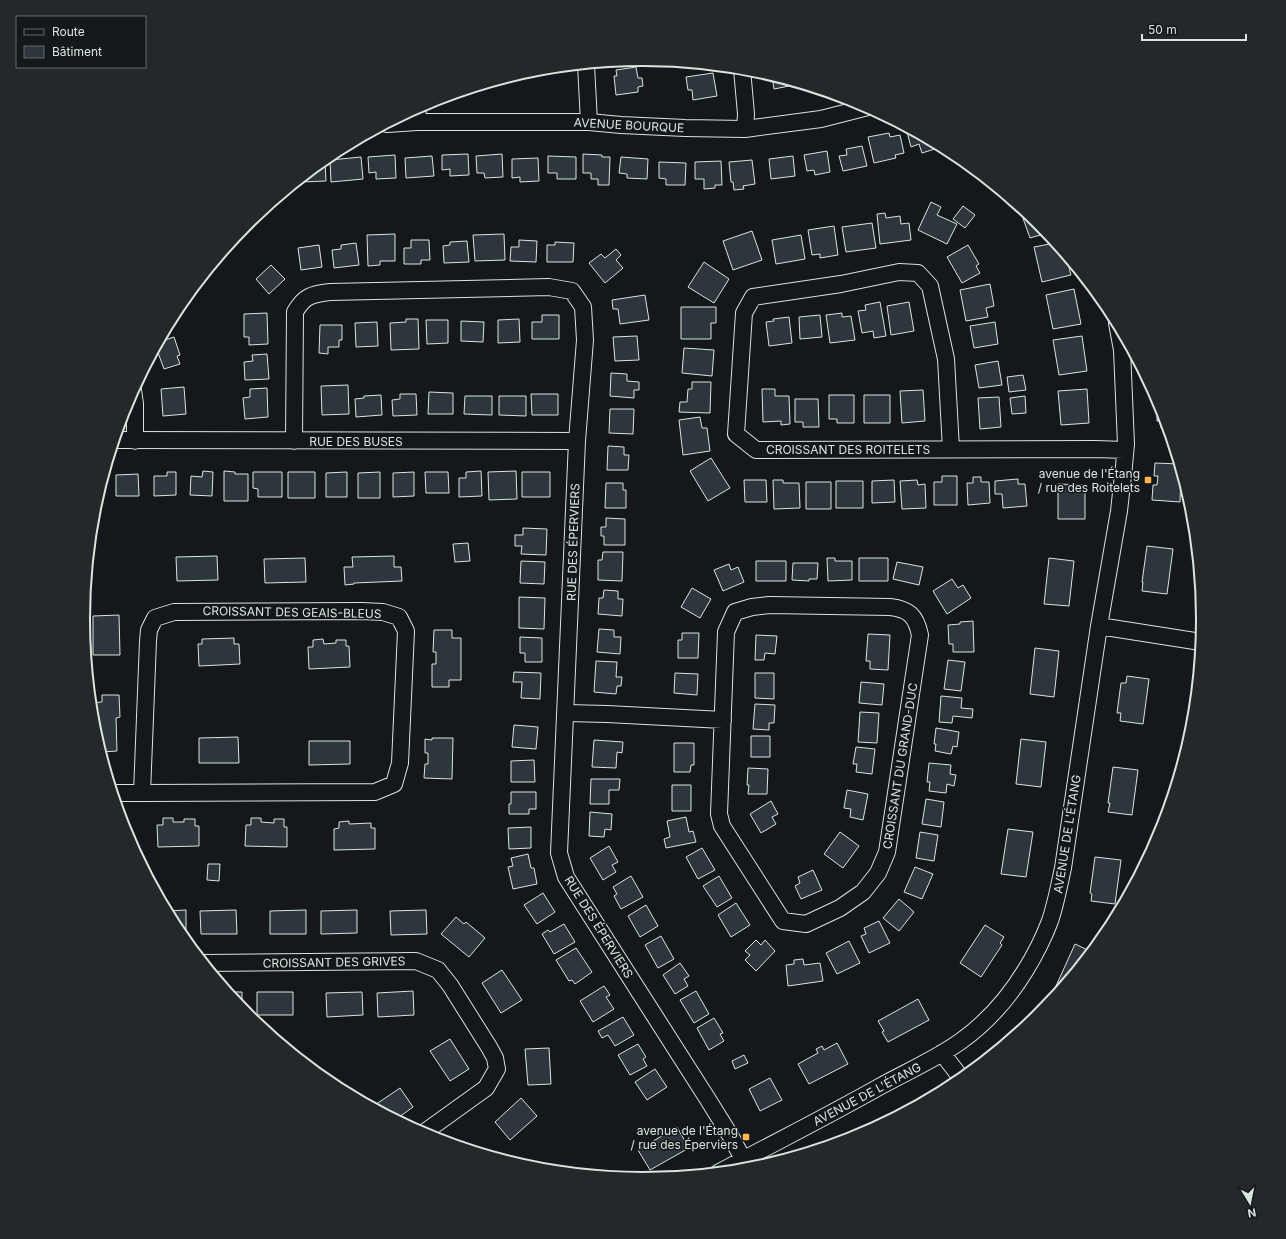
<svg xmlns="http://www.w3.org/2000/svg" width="1286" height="1239" font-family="Inter,sans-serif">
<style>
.building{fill:#2c363c;stroke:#d8e6dc}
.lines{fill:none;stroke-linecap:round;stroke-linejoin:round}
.minor-casing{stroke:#d8e6dc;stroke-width:18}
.minor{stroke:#14181c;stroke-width:16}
.poi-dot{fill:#ffb74d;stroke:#14181c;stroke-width:1.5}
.labels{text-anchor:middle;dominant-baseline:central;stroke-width:3;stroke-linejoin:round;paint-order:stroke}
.street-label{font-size:12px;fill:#d8e6dc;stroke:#14181c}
.poi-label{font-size:12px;fill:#d8e6dc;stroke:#14181c;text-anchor:end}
.rim{fill:none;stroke:#d8e6dc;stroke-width:2}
</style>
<rect width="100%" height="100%" fill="#14181c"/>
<path class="building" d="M636 67 638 78H642L643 86 638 87V92L616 95 614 76H617L616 70Z
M713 73 717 96 693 100 692 90H688L686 77Z
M772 76 799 84 774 89Z
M912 131 937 144 938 148 922 153 919 144 911 147 907 132Z
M889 133 890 137 900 135 904 153 895 155 896 158 874 163 868 137Z
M862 146 867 166 843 171 839 156 847 155 846 149Z
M827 151 830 172 815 175 814 170 807 171 804 155Z
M468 154 469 175 450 176V169L442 170V155Z
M502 154 503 177 485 178 484 173H477L476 156Z
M583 154 602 155V157H610L609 185H598V179H591V173H583Z
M395 155 396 178 376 179V172L369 173 368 157Z
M432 156 434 176 406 178 405 158Z
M548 156 576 157V179H557V173H548Z
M793 156 795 176 771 179 769 159Z
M361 157 363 179 331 182 330 160Z
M621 157 648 159 647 179 627 178V174L619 173Z
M538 158 539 181 520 182V177L512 178V159Z
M752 160 755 184 743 186 744 189 734 190 733 182H731L729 162Z
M323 161H325L326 181 302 182V178Z
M721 161 722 185H715V188L704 189V179H695V162Z
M659 162 686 163 685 185H666V179L659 178Z
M931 202 941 207 937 215 957 224 947 244 918 230Z
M963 206 975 215 965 228 953 219Z
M1019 207 1039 223 1047 233 1030 238Z
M885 213 886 218 900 216 901 224 909 223 911 240 880 244 877 214Z
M872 223 876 248 846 252 842 227Z
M834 226 838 255 820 258V254L812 255 808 230Z
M752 231 762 260 733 270 723 241Z
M395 234V261H380V265L368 266 367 235Z
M504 234 505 260 475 261 473 235Z
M801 235 805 259 776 264 772 240Z
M411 240H429L430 260H421V264H404V248H411Z
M519 240 537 241 536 262 510 261 511 247H519Z
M467 241 469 262 444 263 443 246 450 245V242Z
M555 242 574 243 573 262H547V245H555Z
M356 243 359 265 334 268 332 250 341 249V245Z
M1055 243 1066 256 1071 275 1042 282 1034 247Z
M319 245 322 267 301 270 298 248Z
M968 245 979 264 976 266 980 273 962 283 947 257Z
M616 249 621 255 616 260 623 268 605 283 589 263 601 254 605 258Z
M704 262 729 279 714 303 688 287Z
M271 265 285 279 269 294 256 279Z
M990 284 994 306 986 308 988 317 966 321 960 290Z
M1074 289 1081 324 1053 329 1046 295Z
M645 295 649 320 620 324 618 309H613L612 300Z
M880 302 886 336 874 338 873 331 862 333 858 311 866 310 865 305Z
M909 302 914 331 891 335 887 306Z
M681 307H716V323H711V339H681Z
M267 313 268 344 249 345V337H244V314Z
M842 313V317L851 316 855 340 830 343 826 315Z
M542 315H559V339H532V322H542Z
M820 315 822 337 800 339 799 317Z
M789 317 792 343 769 346 766 322 774 321 773 319Z
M406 319H418L419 349 391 350 390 323 406 322Z
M519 319 520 342 498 343V320Z
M426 320H448V343L427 344Z
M461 321 484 322 483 342 461 341Z
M377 322 378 346 356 347 355 323Z
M995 322 998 344 974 348 970 326Z
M320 325H342V340H339V347H328V354L319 353Z
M637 336 639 360 615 361 613 337Z
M1082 336 1087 371 1059 375 1053 340Z
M174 337 180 355 177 356 180 364 164 369 156 347 159 342Z
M684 348 714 350 712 376 682 373Z
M267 354 269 379 245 380 244 362 253 361 252 355Z
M998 361 1002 385 979 388 975 365Z
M611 373 627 374V381L639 382V390H634V398L610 396Z
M1023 375 1026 390 1009 392 1007 377Z
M692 382H711L710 413 679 412 680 402H687L688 389H692Z
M348 385 349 414 322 415 321 386Z
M184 387 186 414 163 416 161 389Z
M267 388 268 417 245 419 243 398 250 397V389Z
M762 389H775V396H789L790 424 781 425V421L763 422Z
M1087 389 1089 423 1061 425 1058 391Z
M923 390 925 421 902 423 900 391Z
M429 392 453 393V414H428Z
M400 394H416L417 415 393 416 392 400 400 399Z
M531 394H558V415H532Z
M381 395 382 415 356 417 355 399 364 398V396Z
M829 395H854V423H837V419H829Z
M864 395H890V423H864Z
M465 396H492V415L464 414Z
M499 396H526V416L499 415Z
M1025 396 1026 413 1012 414 1010 398Z
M999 397 1001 427 980 429 978 398Z
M1157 398 1161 405 1168 428H1161V421H1157Z
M795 399H818L819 427H803V422H795Z
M610 409H634L633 434 609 433Z
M700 417 702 428H707L710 451 683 455 679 420Z
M608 446 624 447V455H629L628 470H607Z
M711 458 730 488 708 501 690 471Z
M1155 463 1179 464 1181 473 1180 502 1152 500 1153 485H1157L1158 476H1154Z
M203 471 213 472 212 496 190 495 191 476 202 477Z
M224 471 235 472V474H248V501H224Z
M481 471 482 496 459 497V478H466V472Z
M516 471 517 499 489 500 488 472Z
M167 472H176V495L154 496V476H167Z
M253 472H282V497H258V489L253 488Z
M288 472H315V498H288Z
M347 472V497H326V473Z
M380 472V498H358V473Z
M414 472V496L393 497V473Z
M425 472H448L449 493H426Z
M522 472H550V497H522Z
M138 474 139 496H116V475Z
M942 476H957V505H934V482H942Z
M973 477H981V482H989L990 503 968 505 967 483H973Z
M1018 479V484H1025L1027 506 1003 508 1002 494H995V481Z
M744 480H766L767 502H745Z
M773 480H783V483H799L800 508 774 509Z
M894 480 895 502 872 503V481Z
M917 480 918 485 925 484 926 508 902 509 900 481Z
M836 481H863V508H836Z
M806 482H831V509H806Z
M606 483H623V490H626V508H605Z
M1058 484 1085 485V519H1058Z
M101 485V497H97Z
M606 518 625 519V545H604V536H601V527H606Z
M523 528 547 529 546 555 521 554 522 546H515V535H523Z
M468 543 470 561 455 562 453 544Z
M1147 546 1173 549 1167 594 1142 591 1143 582H1142Z
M603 552H623L622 581 598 580V560H602Z
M217 556 218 580 177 581 176 557Z
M394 556V567H401L402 581 354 583V584L345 585 344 567H353L352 557Z
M305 558 306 582 265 583 264 559Z
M827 558H835V561H852V580L828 581Z
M859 558H888V581H859Z
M1049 558 1074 561 1069 606 1044 604Z
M521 561 545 562 544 584 520 583Z
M756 561H786V581H756Z
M897 562 923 567 919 585 893 579Z
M793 563H818L817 579H809V581L792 580Z
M729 564 731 570 738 567 744 582 723 591 714 570Z
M952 579 958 588 963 585 971 598 947 614 933 591Z
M692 588 711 599 700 618 681 607Z
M604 590 618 591V599H623L622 616 598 614 599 598H603Z
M519 597 545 598 544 629 519 628Z
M119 615 120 655H93V616Z
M973 621 974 652H953V644H949L948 625 960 624V622Z
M599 629 614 630V637H621L620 654 597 652Z
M434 630H452V638H461V680H449V687H432V664H436V652H433Z
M682 633H699L698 658H678V640H682Z
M868 634 890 635 888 670 870 669V661H866Z
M756 635 777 636 775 654 765 653 764 660H755Z
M520 637 542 638V662H525V653H520Z
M234 638V644H239L240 664 199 666 198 644H202V639Z
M323 639 324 644 336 643V640H346V646H349L350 667 309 669 308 647H313V640Z
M1035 648 1059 651 1054 697 1030 694Z
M948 660 965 662 961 691 944 689Z
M596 661 617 662 616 677H622L621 686H617L616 694 594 692Z
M514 672 541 673 540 699 521 698 522 682H513Z
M675 673 698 674 697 695 674 693Z
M755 673H774V699L755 698Z
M1127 676 1149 679 1143 724 1120 721 1121 713H1117L1121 683H1126Z
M861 682 884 684 882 705 859 703Z
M102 695H119L120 717 116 718 117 751 101 752V744H98L93 729 91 703 102 702Z
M941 696 962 698 961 708 973 709 972 718 953 716 952 723 939 722Z
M755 704 775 705 774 723H769V730L753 729Z
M860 712 879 713 877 743 858 742Z
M514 725 538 727 536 749 512 747Z
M936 728 959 732 957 747 953 746 951 754 935 751 936 744H934Z
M751 736H770V757H751Z
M238 737 239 763H199V738Z
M432 738H453L452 779 424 778 425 764H428V753H425V739L432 740Z
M1021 739 1046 742 1041 787 1016 784Z
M594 740 623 742 622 753 617 752 616 768 592 767Z
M309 741H350V764L309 765Z
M674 743H694V765H691L690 772H674Z
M856 747 875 749 872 774 856 772 857 764H853Z
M534 760 535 782H511V761Z
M929 763 951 765 950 774 956 775 954 786 947 784 946 793 929 791 930 782H927Z
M1113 767 1138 770 1132 815 1108 812 1110 803H1108Z
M748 768 768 769 767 794H748L749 785H747Z
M591 779H620L619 790H609V804H590Z
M672 785H691V811H672Z
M847 790 868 794 863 820 850 817 851 809 844 808Z
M511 792H536V809H529V814H509V804H511Z
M926 799 944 802 941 827 922 824Z
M771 801 778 814 772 817 776 824 761 833 750 814Z
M590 812 612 814 611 830 605 829 604 837 589 836Z
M686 817 689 832 693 831 696 842 666 848 664 839 670 837 667 821Z
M163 818H173V822H184V819H195V826H199V846L158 847 157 825H163Z
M251 818H261V822L274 823V819H284V827H287V847L245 846 246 825H251Z
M349 821V824L371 823V828H375V849L334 850V829L339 828V822Z
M531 827V848L509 849 508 828Z
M1008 829 1033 832 1026 877 1001 874Z
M840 832 859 846 843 868 824 854Z
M920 832 938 835 934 861 916 858Z
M609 846 618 862 612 865 616 872 603 880 590 858Z
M702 848 715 870 698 879 686 857Z
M528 854 531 868H534L537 884 513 889 508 867 513 866 511 858Z
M1095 857 1121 860 1115 904 1091 901 1092 894 1090 893Z
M208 864H220L219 881 207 880Z
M915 867 933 874 922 899 904 892Z
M813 870 822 890 801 899 795 886 800 883 798 877Z
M631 876 643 897 621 909 614 896 617 894 613 887Z
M719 876 732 898 717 907 703 886Z
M543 893 555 912 537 924 524 905Z
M899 899 914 912 899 931 883 918Z
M736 903 750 925 731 937 718 915Z
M646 905 658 926 640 937 628 916Z
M186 910V934H179L166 911Z
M236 910 237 934H201L200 911Z
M306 910V934H270V911Z
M357 910V933L321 934V911Z
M426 910 427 934 391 935 390 911Z
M456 917 464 924 466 922 485 938 469 957 441 934Z
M879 921 890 943 869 953 861 936 866 934 864 928Z
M564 924 575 942 554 954 542 934 548 930 550 932Z
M985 925 1004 937 1000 943 1002 945 981 977 960 963Z
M661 936 674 959 658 968 645 945Z
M756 940 761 945 765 940 775 951 756 971 745 960 750 955 745 951Z
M849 941 860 963 837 974 826 953Z
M1075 944 1092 952 1062 988 1056 986Z
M576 948 592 972 575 984 572 980 569 981 556 960Z
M803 959 804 965 820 963 823 981 788 986 786 965 794 964V960Z
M680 963 689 976 684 979 688 986 675 994 663 975Z
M502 970 522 1000 501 1013 482 983Z
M604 986 610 995 606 997 614 1009 593 1022 580 1001Z
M413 991 414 1015 378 1017 377 993Z
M696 991 709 1014 694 1023 680 1000Z
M227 992H242V1011Z
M257 992H293V1015H257Z
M362 992 363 1015 327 1017 326 993Z
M918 999 929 1020 888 1042 882 1032 884 1031 878 1021Z
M623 1017 634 1035 615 1046 608 1035 602 1038 598 1031Z
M714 1018 723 1033 720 1034 724 1041 709 1050 697 1028Z
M450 1039 469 1069 450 1081 430 1051Z
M837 1043 848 1064 809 1084 798 1064 818 1053 816 1049 822 1046 824 1050Z
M638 1044 646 1057 643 1059 647 1066 630 1075 618 1055Z
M549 1048 551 1084 528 1085 525 1049Z
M744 1055 748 1063 735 1069 732 1061Z
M655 1069 667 1087 647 1100 635 1082Z
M770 1078 782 1100 760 1111 749 1089Z
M400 1088 413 1107 395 1120 372 1107Z
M521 1098 537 1116 510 1140 495 1122Z
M922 1102V1103L882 1124 881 1122Z
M677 1127 689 1148 650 1170 638 1150Z
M465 1142 469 1150 459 1146Z
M597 1171 599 1176 589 1175Z"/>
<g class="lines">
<defs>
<path id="minor" d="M586 65 589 122
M742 69 746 114 745 129
M417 122 418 107
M387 124 417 122H589L621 125 685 128 745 129 821 119 868 107
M133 390 135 404V441
M114 440 577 441
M294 441 295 312C304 296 312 294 330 292L549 287 572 291 583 307 585 340 577 441 559 853 566 877 707 1098 730 1135 743 1159
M951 449 946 359 930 286 918 273 899 272 841 284 753 297 744 313 736 434 756 450 1095 449 1125 450
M769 605 890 607C909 609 916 616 920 635L887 852 878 873 863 892 840 908 806 924 783 921 722 826 719 814 726 632 735 612 752 607Z
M1099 626 1201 642
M566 713 607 714 723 720
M113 793H142L375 792 394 784 400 763 406 631 399 617 383 612 362 611 174 612 155 618 149 630 148 641 142 793
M203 963 416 961 438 970 450 985 489 1047 495 1058 497 1069 486 1088 422 1134
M942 1053 962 1079
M718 1173C772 1144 826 1117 879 1087 906 1072 936 1059 961 1041 996 1016 1020 984 1039 946 1043 938 1047 929 1050 921 1056 903 1059 886 1063 868L1099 626 1119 511 1124 466 1126 444 1122 350 1117 323"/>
</defs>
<use href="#minor" class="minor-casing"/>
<use href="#minor" class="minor"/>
</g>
<g class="poi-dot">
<rect x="1144" y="476" width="8" height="8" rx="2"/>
<rect x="742" y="1133" width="8" height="8" rx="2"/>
</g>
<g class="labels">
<g class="street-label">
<text transform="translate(629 125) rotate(3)">AVENUE BOURQUE</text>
<text x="356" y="441">RUE DES BUSES</text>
<text x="848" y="449">CROISSANT DES ROITELETS</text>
<text transform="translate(573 542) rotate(-88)">RUE DES ÉPERVIERS</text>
<text transform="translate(292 612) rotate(1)">CROISSANT DES GEAIS-BLEUS</text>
<text transform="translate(900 766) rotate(-81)">CROISSANT DU GRAND-DUC</text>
<text transform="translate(1067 834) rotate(-81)">AVENUE DE L'ÉTANG</text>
<text transform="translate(599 927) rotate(58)">RUE DES ÉPERVIERS</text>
<text transform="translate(334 962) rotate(-1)">CROISSANT DES GRIVES</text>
<text transform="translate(867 1094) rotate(-28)">AVENUE DE L'ÉTANG</text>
</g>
<g class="poi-label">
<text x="1140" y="473">avenue de l'Étang<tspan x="1140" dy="14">/ rue des Roitelets</tspan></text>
<text x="738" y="1130">avenue de l'Étang<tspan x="738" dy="14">/ rue des Éperviers</tspan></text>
</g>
</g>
<path d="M0 0H1286V1239H0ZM90 619a553 553 0 1 1 1106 0a553 553 0 1 1-1106 0Z" fill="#24282b" fill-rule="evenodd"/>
<path class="rim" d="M90 619a553 553 0 1 1 1106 0a553 553 0 1 1-1106 0Z"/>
<rect x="16" y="16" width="130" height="52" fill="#14181c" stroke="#626a69"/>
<rect x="24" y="29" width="20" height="6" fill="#14181c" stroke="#626a69"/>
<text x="52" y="36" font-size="12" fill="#d8e6dc">Route</text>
<rect x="24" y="46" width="20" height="12" fill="#2c363c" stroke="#626a69"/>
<text x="52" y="56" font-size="12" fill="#d8e6dc">Bâtiment</text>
<g transform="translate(1250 1203) rotate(170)" stroke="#14181c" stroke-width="3" paint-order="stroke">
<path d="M0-3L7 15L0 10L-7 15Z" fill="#d8e6dc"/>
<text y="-6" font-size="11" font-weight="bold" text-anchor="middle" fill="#d8e6dc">N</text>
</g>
<path d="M1142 34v6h104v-6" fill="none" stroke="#d8e6dc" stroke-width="2"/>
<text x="1148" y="34" font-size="12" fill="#d8e6dc" stroke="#14181c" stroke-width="3" paint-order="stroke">50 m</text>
</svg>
